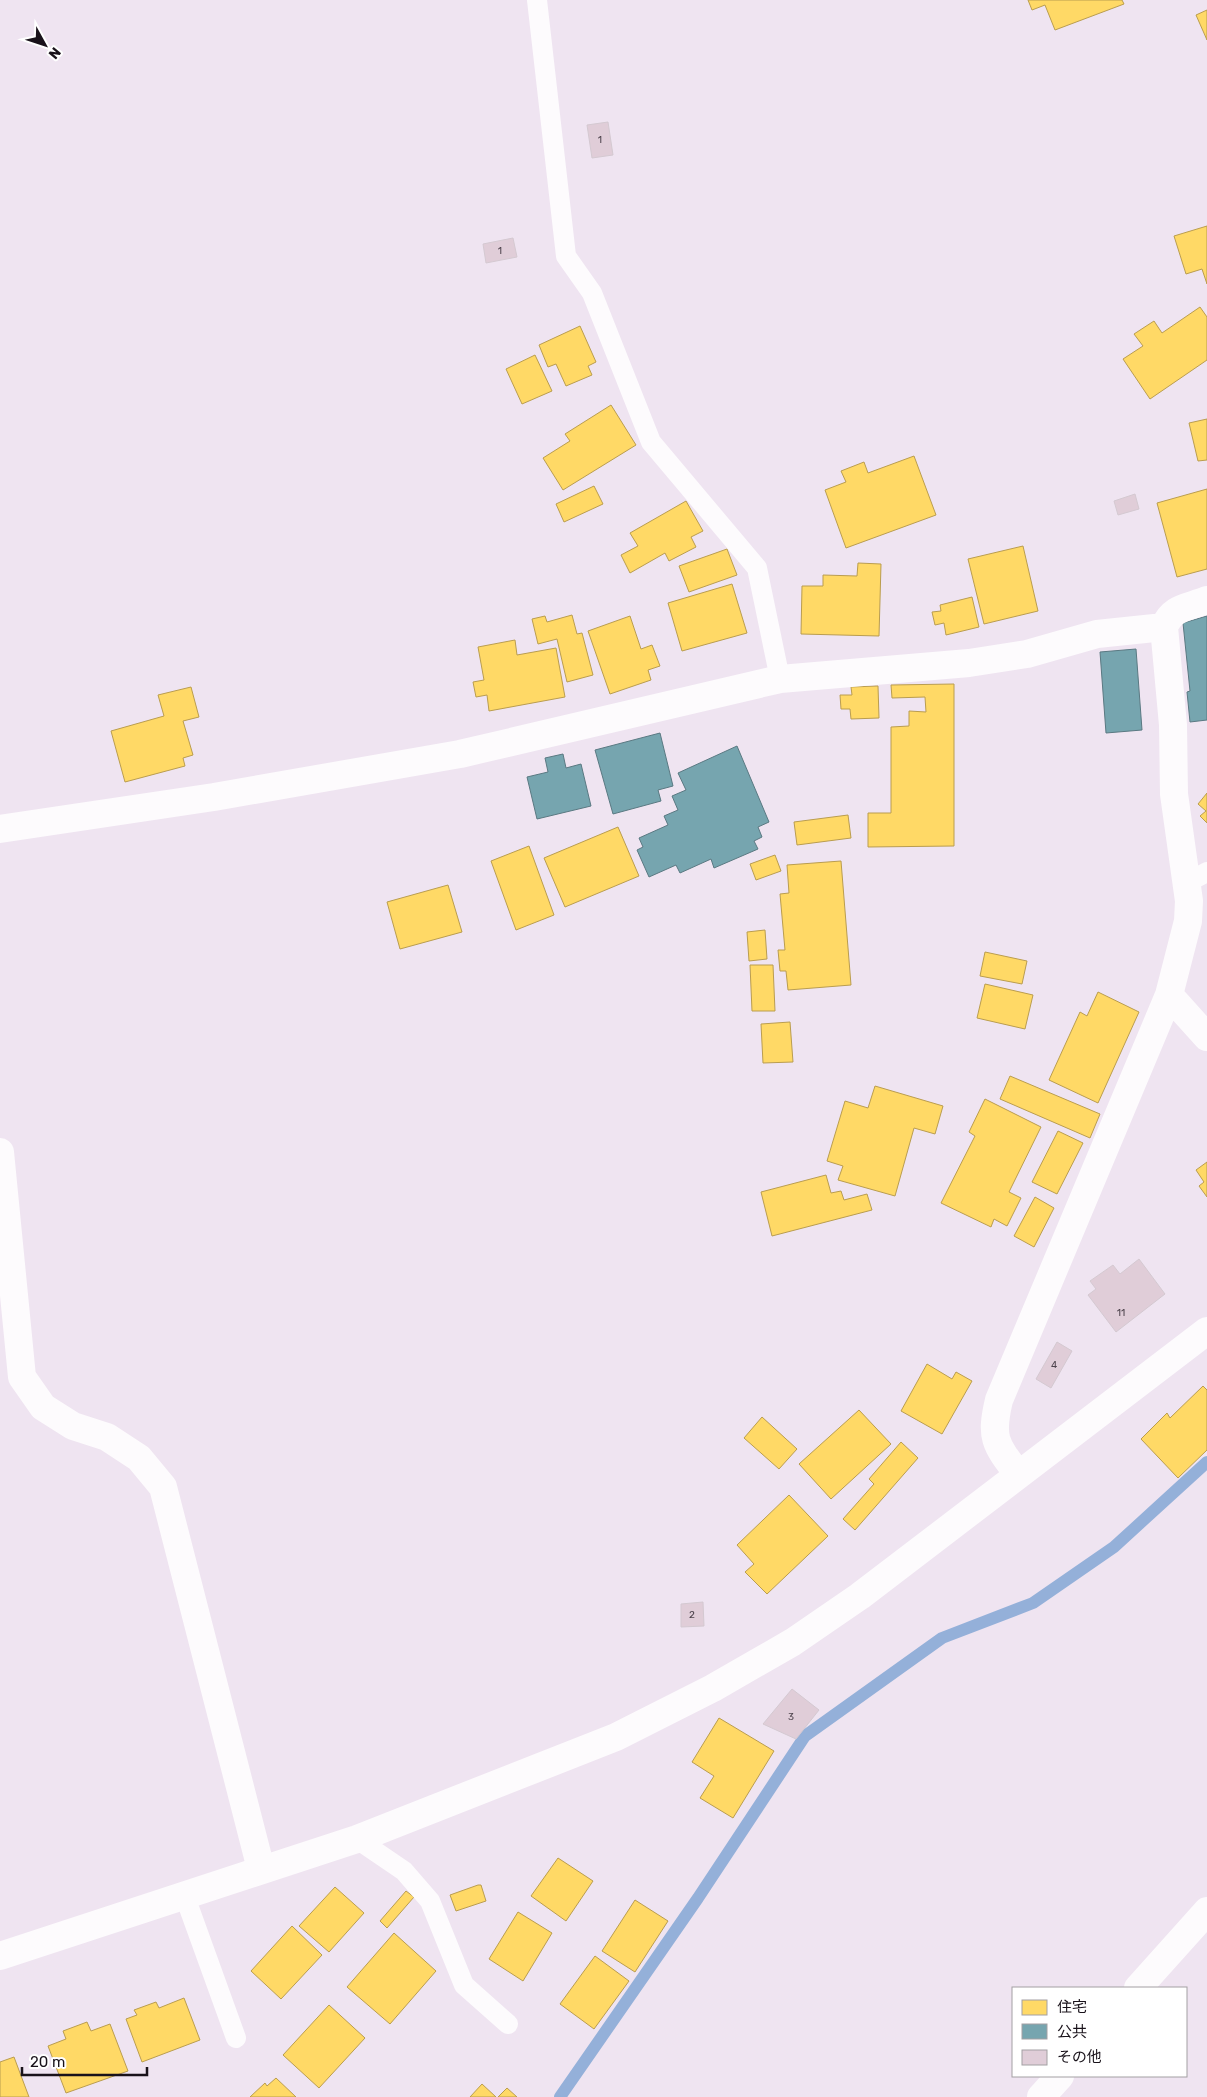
<svg xmlns="http://www.w3.org/2000/svg" width="1207" height="2097" font-family="Rubik,'Noto Sans JP',sans-serif">
<style>
.homes{fill:#ffd966;stroke:#ba9d4f}
.public{fill:#76a5af;stroke:#5a7982}
.lines{fill:none;stroke-linecap:round;stroke-linejoin:round}
.stream{stroke:#94b0d9;stroke-width:12}
.building{fill:#e0cdd8;stroke:#d4c9d1}
.lane{stroke:#fdfbfd;stroke-width:20}
.street{stroke:#fdfbfd;stroke-width:28}
.secondary{stroke:#fdfbfd;stroke-width:28}
.labels{text-anchor:middle;dominant-baseline:central;stroke-width:5;stroke-linejoin:round;paint-order:stroke}
.number-label{font-size:10px;fill:#4d434c}
</style>
<rect width="100%" height="100%" fill="#efe4f1"/>
<path class="homes" d="M1028 0H1122L1124 4 1055 30 1045 5 1032 10Z
M1207 10V40L1196 15Z
M1207 226V284L1202 269 1186 274 1174 236Z
M1200 307 1207 317V360L1150 399 1123 359 1143 346 1134 334 1154 321 1162 333Z
M580 326 596 362 588 366 592 375 566 386 556 364 548 367 539 345Z
M535 355 552 391 522 404 506 369Z
M611 405 636 445 563 490 543 458 570 441 565 434Z
M1207 419V460L1198 461 1189 423Z
M914 456 936 515 846 548 825 490 846 482 841 471 864 462 868 473Z
M594 486 603 504 564 522 556 504Z
M1207 489V569L1177 577 1157 503Z
M686 501 703 531 691 537 696 547 669 561 665 553 630 573 621 555 638 546 630 533Z
M1023 546 1038 611 984 624 968 559Z
M727 549 737 575 689 592 679 566Z
M858 563 881 564 879 636 801 634 802 586H823V575L857 576Z
M732 584 747 633 682 651 668 603Z
M972 597 979 627 946 635 944 623 935 625 932 612 941 611 940 605Z
M572 615 577 634 582 633 593 675 567 682 557 639 538 644 532 619 545 616 547 622Z
M630 616 641 649 652 645 660 666 648 670 651 680 610 694 588 631Z
M515 640 517 655 556 648 565 697 489 711 487 695 476 697 473 682 484 680 478 647Z
M954 684V846L868 847V813H891V727L909 726V711L926 712 925 697 892 698 891 685Z
M878 686 879 718 851 719 850 709H841L840 695H852L851 687Z
M191 687 199 717 183 721 193 755 183 758 185 766 125 782 111 731 164 716 158 695Z
M1207 793V823L1200 816 1206 811 1198 804Z
M848 815 851 838 797 845 794 822Z
M618 827 639 876 565 907 544 858Z
M529 846 554 915 516 930 491 861Z
M775 855 781 871 756 880 750 864Z
M841 861 851 985 788 990 786 971H780L778 950H785L780 894 789 893 787 865Z
M448 885 462 932 400 949 387 902Z
M765 930 767 959 749 961 747 932Z
M985 952 1027 961 1022 984 980 976Z
M750 965H773L775 1011H752Z
M985 984 1033 995 1025 1029 977 1018Z
M1098 992 1139 1012 1098 1103 1049 1080 1080 1012 1087 1016Z
M790 1022 793 1062 763 1063 761 1024Z
M1010 1076 1100 1114 1090 1138 1000 1099Z
M875 1086 943 1106 935 1134 914 1128 895 1196 838 1180 843 1166 827 1161 845 1101 868 1108Z
M985 1099 1041 1127 1009 1192 1021 1198 1007 1226 994 1219 991 1227 941 1203 975 1136 969 1132Z
M1058 1131 1083 1143 1057 1194 1032 1182Z
M1207 1162V1197L1199 1186 1204 1182 1196 1170Z
M826 1175 831 1193 841 1191 844 1200 867 1194 872 1210 772 1236 761 1192Z
M1035 1197 1054 1208 1034 1247 1014 1236Z
M927 1364 952 1379 956 1372 972 1381 942 1434 901 1411Z
M1203 1386 1207 1390V1450L1178 1478 1141 1439 1167 1413 1170 1418Z
M859 1410 891 1444 831 1499 799 1464Z
M762 1417 797 1449 779 1469 744 1438Z
M901 1442 918 1458 855 1530 843 1519 874 1484 869 1479Z
M789 1495 828 1536 767 1594 745 1572 754 1564 737 1545Z
M719 1718 774 1751 733 1818 700 1798 714 1776 692 1762Z
M558 1858 593 1881 566 1921 531 1896Z
M478 1885H481L486 1901 456 1911 450 1895Z
M335 1887 364 1913 329 1952 299 1926Z
M406 1891 414 1897 387 1928 380 1921Z
M635 1900 668 1921 635 1972 602 1951Z
M518 1912 552 1933 523 1981 489 1959Z
M292 1926 322 1955 281 1999 251 1971Z
M394 1933 436 1971 390 2024 347 1987Z
M595 1956 629 1981 594 2029 560 2004Z
M184 1998 200 2040 142 2062 126 2019 137 2015 134 2010 156 2002 159 2008Z
M329 2005 365 2038 319 2088 283 2055Z
M87 2022 91 2031 110 2024 128 2071 66 2093 48 2046 66 2039 63 2031Z
M14 2057 29 2097H0V2062Z
M276 2078 296 2097H250L265 2083 267 2086Z
M482 2084 496 2097H470Z
M507 2088 517 2097H498Z"/>
<path class="public" d="M1207 616V720L1190 722 1187 692 1190 691 1183 623Z
M1136 649 1142 730 1106 733 1100 652Z
M660 733 673 786 658 790 661 801 613 814 595 750Z
M737 746 769 822 758 827 762 837 754 841 758 849 714 868 711 859 680 873 676 865 649 877 637 850 643 847 639 838 668 825 664 816 678 810 672 796 686 790 678 773Z
M563 754 566 768 581 764 591 806 537 819 527 777 548 772 545 758Z"/>
<g class="lines">
<path class="stream" d="M560 2097 698 1898 805 1736 942 1638 1033 1603 1114 1547 1207 1462"/>
</g>
<path class="building" d="M608 122 613 155 592 158 587 125Z
M513 238 517 257 486 263 483 244Z
M1135 494 1139 509 1118 515 1114 501Z
M1139 1259 1165 1294 1116 1332 1088 1295 1096 1289 1090 1281 1113 1265 1120 1274Z
M1057 1342 1072 1351 1051 1388 1036 1379Z
M703 1602 704 1626 681 1627V1604Z
M792 1689 819 1710 796 1739 763 1724Z"/>
<g class="lines">
<path class="lane" d="M537 0 566 256 592 293 651 442 757 568 780 679
M1188 882 1207 872
M357 1839 404 1871 430 1901 464 1985 508 2024
M184 1894 236 2038"/>
<path class="street" d="M1164 627 1173 725 1174 794 1189 901 1188 921 1169 995 1207 1037
M0 829 214 797 460 754 780 679 969 663 1027 654 1097 634 1164 627C1173 606 1188 608 1207 600
M0 1152 22 1377 43 1407 73 1426 107 1437 139 1458 163 1487 261 1869
M1018 1474C995 1444 990 1438 999 1400L1169 995
M1138 1988 1207 1911
M1041 2097 1060 2076"/>
<path class="secondary" d="M0 1956 357 1839 616 1737 713 1688 793 1642 860 1596 1207 1331"/>
</g>
<g class="labels">
<g class="number-label">
<text x="600" y="140">1</text>
<text x="500" y="251">1</text>
<text x="1121" y="1313">11</text>
<text x="1054" y="1365">4</text>
<text x="692" y="1615">2</text>
<text x="791" y="1717">3</text>
</g>
</g>
<rect x="1012" y="1987" width="175" height="90" fill="#ffffff" stroke="#a3a0a3"/>
<rect x="1022" y="2000" width="25" height="15" fill="#ffd966" stroke="#a3a0a3"/>
<text x="1057" y="2012" font-size="15" fill="#19121a">住宅</text>
<rect x="1022" y="2024" width="25" height="15" fill="#76a5af" stroke="#a3a0a3"/>
<text x="1057" y="2037" font-size="15" fill="#19121a">公共</text>
<rect x="1022" y="2050" width="25" height="15" fill="#e0cdd8" stroke="#a3a0a3"/>
<text x="1057" y="2062" font-size="15" fill="#19121a">その他</text>
<g transform="translate(45 45) rotate(130)" stroke="#ffffff" stroke-width="4" paint-order="stroke">
<path d="M0-4L9 19L0 12L-9 19Z" fill="#19121a"/>
<text y="-8" font-size="14" font-weight="bold" text-anchor="middle" fill="#19121a">N</text>
</g>
<path d="M22 2067v8h125v-8" fill="none" stroke="#19121a" stroke-width="2.5"/>
<text x="30" y="2067" font-size="15" fill="#19121a" stroke="#ffffff" stroke-width="4" paint-order="stroke">20 m</text>
</svg>
